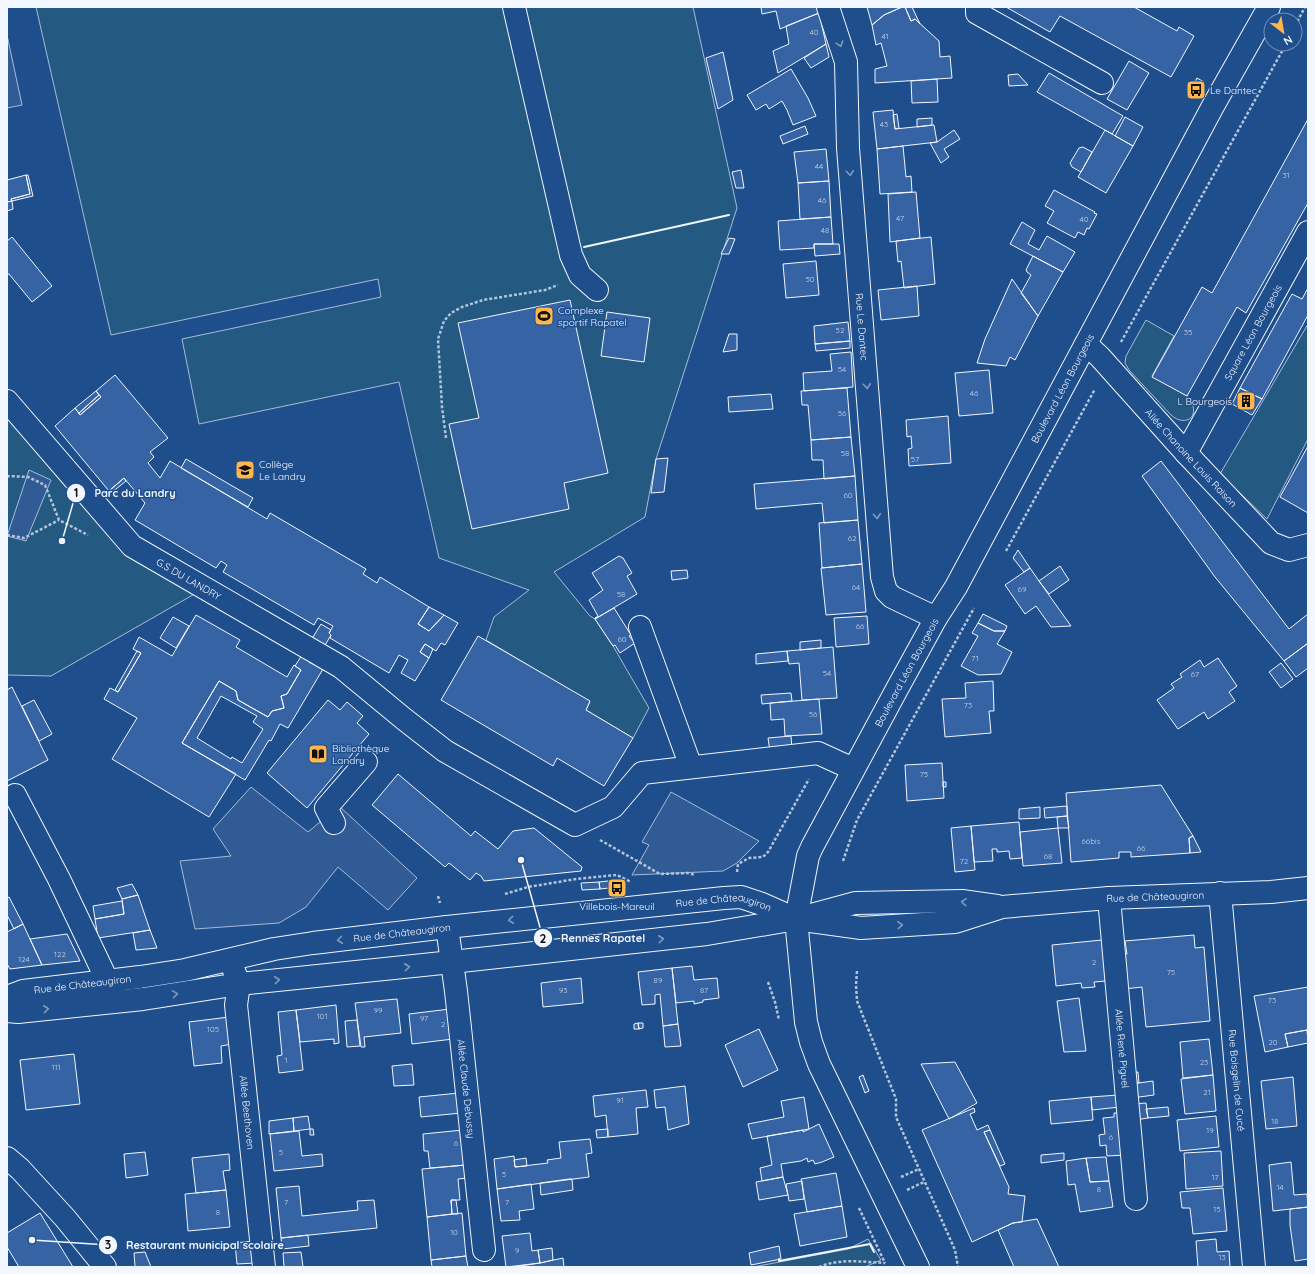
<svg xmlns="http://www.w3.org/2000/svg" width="1315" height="1274" font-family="Quicksand,sans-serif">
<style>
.green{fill:#245a82;stroke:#a8bbd7}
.parking{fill:#305b95;stroke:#a8bbd7}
.building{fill:#3563a3;stroke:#f2f6ff;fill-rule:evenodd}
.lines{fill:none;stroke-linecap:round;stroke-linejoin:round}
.minor-casing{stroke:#f2f6ff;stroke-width:24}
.major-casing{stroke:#f2f6ff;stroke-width:24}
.path{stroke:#b3c4dc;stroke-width:2.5;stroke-dasharray:3 2;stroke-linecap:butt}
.minor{stroke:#1f4e8c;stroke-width:22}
.major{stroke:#1f4e8c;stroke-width:22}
.wall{stroke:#f2f6ff;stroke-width:2}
.oneway{stroke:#7e9ac0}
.labels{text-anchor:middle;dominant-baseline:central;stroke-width:3;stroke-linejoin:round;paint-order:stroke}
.number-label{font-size:8px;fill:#c3d1e8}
.poi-label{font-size:10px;fill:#f2f6ff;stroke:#1f4e8c;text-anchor:start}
.street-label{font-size:10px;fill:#f2f6ff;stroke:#1f4e8c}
.leader{fill:none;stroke:#f2f6ff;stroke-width:1.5}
.callout-dot{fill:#f2f6ff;stroke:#1f4e8c;stroke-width:1.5}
.mark-label{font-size:12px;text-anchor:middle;font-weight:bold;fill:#111}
.callout-label{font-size:11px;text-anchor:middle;font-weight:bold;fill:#f2f6ff;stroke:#1f4e8c;stroke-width:3;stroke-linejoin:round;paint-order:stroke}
</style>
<rect width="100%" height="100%" fill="#1f4e8c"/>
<path class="green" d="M36 7H693L737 208 656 459 645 517 554 572 590 616 595 619 613 646 649 708 633 738 586 710 590 702 486 640 494 617 529 590 439 558 399 382 199 424 182 339 381 297 378 279 111 335Z
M1146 320 1174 336 1152 376 1187 396C1203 414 1187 429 1171 415L1129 370 1125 363 1126 356Z
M1308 324V439L1267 519 1220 474Z
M7 412 99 523 198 592 51 676 7 675Z
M868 1239 881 1260 865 1267H753L848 1249Z"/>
<path class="parking" d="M7 35 22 105 7 108Z
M29 470 51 480 26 541 7 536Z
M251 787 308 832 339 806 417 878 388 910 338 867 306 907 279 923 195 929 180 861 231 856 213 829Z
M671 792 759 841 737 863 723 871 632 875 649 845 642 842Z"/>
<path class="building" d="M761 7H818L819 13 780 29 776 11 762 14Z
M867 7H902L884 15 872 25Z
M902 7H905L911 21 915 19 939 41 940 57 950 56 952 78 875 83V69L887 66 881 43 876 45 872 25 884 15Z
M905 7H912L920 24 915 19 911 21Z
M1006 7H1134L1177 31 1179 27 1194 36 1171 77 1060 16 1050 32Z
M819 13 826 44 778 73 773 51 789 44 786 26Z
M826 44 829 57 811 68 804 58Z
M723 52 733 100 718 109 706 58Z
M1129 61 1149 73 1127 110 1107 99Z
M791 69 808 98 816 116 793 125 787 110 782 101 769 109 766 104 756 110 747 95Z
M1049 73 1123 116 1112 134 1037 92Z
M1018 74 1028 85 1009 86 1008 75Z
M1197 78 1204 82 1195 98 1188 94Z
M937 79 938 102 912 103 911 81Z
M893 110 895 129 934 125 937 142 877 149 873 112Z
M897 114 899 128 895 129 893 115Z
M1125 117 1143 127 1133 146 1115 136Z
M932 118V125L917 127V119Z
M1308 119V203L1246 313 1237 307 1187 396 1152 377 1202 287 1212 293Z
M805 126 808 134 783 144 780 136Z
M954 130 960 139 944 149 949 157 941 163 930 143 937 142Z
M1105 130 1133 146 1106 193 1078 177Z
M903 146 906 177 911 176 912 192 880 194 877 149Z
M1083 147 1092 152 1081 172 1072 167 1070 163 1079 148Z
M826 149 829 181 798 183 794 152Z
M741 170 744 188H736L732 172Z
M26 175 30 194 11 199 12 201 7 202V180Z
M26 175H28L33 196 12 201 11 199 30 194Z
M829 181 831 217 800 219 798 183Z
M1054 190 1095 212 1094 213 1097 214 1089 229 1087 228 1084 235 1078 232 1075 238 1047 223 1054 211 1045 206Z
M916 192 920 238 890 242 888 194Z
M12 201 13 209 7 211V202Z
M831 217 833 244H814V248L780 250 778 221Z
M1022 222 1035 230 1028 244 1039 250 1047 236 1075 252 1063 272 1010 244Z
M12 237 52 286 32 302 9 274H7V241Z
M931 237 935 284 904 288 901 261 898 262 896 241Z
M729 238 735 239 729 254H721Z
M814 244H839L840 254 815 256Z
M1033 256 1063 272 1038 316 1021 293 1031 275 1027 272 1026 270Z
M816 261 819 295 786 298 783 264Z
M1012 279 1038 316 1015 360 1010 357 1006 366 977 363 985 339Z
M917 286 919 316 881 320 878 290Z
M1308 288V315L1262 399 1240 388 1292 294 1302 299Z
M570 300 608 473 564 483 569 509 472 529 449 424 479 418 458 323Z
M607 312 650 318 644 362 601 356Z
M848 322 850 341 815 344 814 326Z
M729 334H737V350L723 352Z
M850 341V348L816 351 815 344Z
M851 352 853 387 804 391 803 373 832 371 830 354Z
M989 370 993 413 959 416 955 373Z
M115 375 168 438 150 452 154 457 148 463 160 478 170 461 267 519 270 513 366 569 363 574 377 583 380 577 429 607 418 624 429 631 444 615 458 623 445 645 441 643 436 651 425 644 420 652 429 658 415 681 401 673 408 660 399 655 389 673 330 638 331 635 329 633 333 626 318 618 314 625 223 572 227 565 221 561 216 568 135 520 145 503 124 478 109 491 55 426 75 408 80 415 101 397 96 391Z
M847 388 851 437 811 440 808 405H802L801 391Z
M1240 388 1262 399 1252 415 1232 404Z
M96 391 99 395 79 413 75 408Z
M771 394 773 409 729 412 728 397Z
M99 395 101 397 80 415 79 413Z
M948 416 951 463 909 466 908 449 912 448 911 436 907 437 906 420Z
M851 437 855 476 824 479 823 460H812L811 440Z
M1308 446V513L1280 497Z
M668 458 664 492 651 493 656 459Z
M186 459 253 498 248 507 181 468Z
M1161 461 1289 629 1308 614V643L1284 661 1215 577 1142 476Z
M855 476 858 520 824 523 822 503 756 509 754 484Z
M124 478 126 481 111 493 109 491Z
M858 520 862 564 822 568 819 523Z
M1018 550 1030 568 1024 572 1013 558Z
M619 556 623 558 632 573 627 576 637 594 595 619V618L598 616 589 600 603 590 592 573Z
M862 564 866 612 826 615 821 568Z
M1060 566 1069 580 1049 594 1039 581Z
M1030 568 1039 581 1071 626 1051 627 1036 606 1025 614 1005 585Z
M687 570 688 578 672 580 671 571Z
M429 607 444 615 429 631 418 624Z
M614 608 631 635 629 636 635 643 620 653 615 645 613 646 595 619Z
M983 614 1007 626 1005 631H994L978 623Z
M196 615 240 640 236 647 287 677 294 665 301 670 287 694 281 696 284 708 272 711 268 717 238 700 236 691 219 681 182 743 236 774 209 817 112 759 137 718 104 699 110 688 118 692 141 653 133 649 139 637 172 656Z
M867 616 869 644 836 647 834 618Z
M173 617 189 626 176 648 160 638Z
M978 623 994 631H1005L997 644 1012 652 1001 674 978 675 961 666 978 636 972 633Z
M321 624 331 630 329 633 331 635 314 664 309 662 310 660 302 655Z
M478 636 590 701 586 710 633 738 604 786 557 758 553 766 441 700Z
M821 640V648L800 650V642Z
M425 644 433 649 429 658 420 652Z
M1307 644 1308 646V668L1296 677 1284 661Z
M833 647 837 698 802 700 799 663 789 664 787 651Z
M137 651 141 653 118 692 115 690Z
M787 651 788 661 756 664V654Z
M302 655 310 660 309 662 323 669 288 728 280 724 271 741 269 740 245 780 182 743 219 681 236 691 238 700 268 717 272 711 284 708 281 696 287 694 301 670 295 666ZM221 696 257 716 253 722 263 729 242 763 232 757 231 759 197 738Z
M1218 658 1237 686 1229 692 1235 701 1208 719 1204 712 1178 729 1157 700 1174 688 1171 684 1182 677 1180 674 1200 660 1204 667Z
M1281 663 1293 679 1281 688 1269 672Z
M993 681 994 711H989L991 733 945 737 942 699 966 698 965 683Z
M12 687 48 760 7 781V690Z
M791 693 792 701 762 704 761 695Z
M819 699 822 734 785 736 784 719 771 720 770 703Z
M34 700 52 734 39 741 22 706Z
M328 700 340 710 347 702 363 716 357 723 369 734 307 808 267 773Z
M791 736 792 750 770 752 768 738Z
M942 763 944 798 907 801 905 765Z
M398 774 471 836 475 831 498 849 513 831 534 828 582 867 581 871 484 881 481 876 476 873 470 880 449 863 445 867 372 805Z
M943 782H946V787H943Z
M1161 785 1193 836 1189 838 1190 853 1131 857V852H1119V858L1071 862 1066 793Z
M1067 806V816L1045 818 1044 808Z
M1040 807V818L1019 819V809Z
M1067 816 1069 828H1058L1057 817Z
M1019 822 1022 858 1010 859 1009 851 997 852V849H992L993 861 974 862 971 826Z
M971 826 975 870 955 872 951 828Z
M1058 828 1062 863 1023 866 1020 832Z
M1193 836 1201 852 1190 853 1189 838Z
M617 880 618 887 600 889 599 882Z
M599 882 600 889 582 890 581 883Z
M132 884 138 895 122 899 117 888Z
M138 895 150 930 98 938 95 919 124 914 122 899Z
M9 897 23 924 14 929 7 915V898Z
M122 901 124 914 95 919 93 906Z
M23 924 42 965 10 969 7 964V932Z
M150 930 157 948 136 950 133 933Z
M67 934 80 961 42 965 30 939Z
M1194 935 1195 948 1204 947 1210 1021 1146 1027 1142 987 1124 989 1121 954H1127L1125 941Z
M1102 940 1106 981 1094 982 1095 987 1082 988 1081 983 1056 986 1052 945Z
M692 966 694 980 717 978 719 998 703 1000V1002L694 1004V1001L676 1003 672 968Z
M672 968 678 1024 663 1026 660 994 655 995V1004L642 1005 638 972Z
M581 978 583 1003 543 1007 541 983Z
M1308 987V1034L1307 1030 1285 1034 1288 1047 1265 1052 1254 996Z
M1079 998 1086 1051 1064 1052 1057 1001Z
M397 999 401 1033 364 1037 365 1047H361L355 1003Z
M336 1005 339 1043 334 1044V1039L300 1042 296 1010Z
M450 1009 453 1039 412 1044 409 1014Z
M296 1010 303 1070 279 1073 277 1056 282 1055 278 1012Z
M229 1017 232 1044 221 1046 222 1063 194 1066 189 1022Z
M357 1020 360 1046 347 1047 345 1021Z
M638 1023 639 1029H634V1024Z
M638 1023H643V1028L639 1029Z
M678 1024 681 1046 665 1047 663 1026Z
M759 1029 778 1070 743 1087 725 1045Z
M1307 1030 1308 1043 1288 1047 1285 1034Z
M1209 1039 1213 1075 1183 1078 1180 1042Z
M74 1054 80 1104 26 1110 20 1060Z
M955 1062 977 1103 949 1119 921 1064Z
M412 1064 414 1085 394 1086 392 1066Z
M1138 1072 1139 1083 1131 1084 1130 1073Z
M863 1075 869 1091 865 1093 859 1077Z
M1213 1075 1216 1111 1185 1114 1181 1079Z
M1293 1077 1297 1126 1266 1129 1261 1081Z
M1153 1081 1154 1095 1132 1098 1131 1084Z
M685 1086 689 1124 668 1130 665 1107 656 1108 654 1090Z
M646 1090 648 1107 636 1108 638 1134 608 1137 606 1115 595 1117 593 1096Z
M459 1093 461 1113 421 1117 419 1097Z
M1118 1095 1120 1107 1092 1110 1091 1097Z
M804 1097 809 1129 752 1139 748 1124 784 1117 781 1101Z
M1091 1097 1093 1120 1051 1124 1049 1101Z
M1146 1103 1148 1118 1135 1120 1133 1104Z
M1168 1107 1169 1116 1148 1118 1146 1109Z
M974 1108 975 1112 970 1114 977 1130 988 1125 990 1130 984 1132 1009 1187 1008 1194 1025 1196 1022 1222 1013 1223 972 1242 922 1130Z
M1114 1113H1120L1125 1155 1107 1156 1106 1145 1100 1146 1099 1135 1105 1134 1103 1118 1114 1117Z
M308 1116 310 1129 294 1131 293 1118Z
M1216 1116 1219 1147 1180 1151 1177 1120Z
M293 1118 294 1131 269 1134V1121Z
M819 1124 834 1157 822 1162 815 1164 813 1160 808 1162 807 1158 801 1161 781 1164 783 1177 762 1181 760 1168 772 1165 767 1136 803 1130V1132Z
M310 1129H313L314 1135H310Z
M608 1129V1137L597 1138 596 1130Z
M463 1130 466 1165 430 1168 428 1151H424L423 1134Z
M990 1130 1005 1164 1000 1166 984 1132Z
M299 1131 302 1156 322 1154 323 1166 274 1171 270 1134Z
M590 1139 592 1153 586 1154 589 1177 497 1189 494 1159 514 1156 515 1167 548 1163 547 1160 561 1158 559 1142Z
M1221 1151 1223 1186 1186 1189 1184 1153Z
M145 1152 148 1175 126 1178 124 1154Z
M1064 1153V1160L1041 1163V1155Z
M229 1154 230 1170 223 1171 226 1190 196 1193 192 1158Z
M1106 1157 1109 1181 1090 1182 1086 1158Z
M526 1158 527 1166 515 1167 514 1160Z
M1086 1158 1090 1182 1109 1181 1113 1207 1080 1212 1075 1184 1068 1185 1066 1161Z
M1291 1162 1294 1195 1307 1194 1308 1207 1273 1211 1269 1165Z
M466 1165 467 1178 458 1179 460 1200H451L452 1214 427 1217 422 1169Z
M836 1173 842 1206 807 1212 801 1179Z
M783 1177 788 1195 759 1200 756 1182Z
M569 1179H572L573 1190 541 1195 540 1183Z
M802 1181 804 1199 789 1201 786 1184Z
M531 1184 534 1209 519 1211 520 1220 501 1221 497 1189Z
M299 1186 302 1216 358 1210 357 1201 374 1200 377 1228 281 1238 276 1188Z
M1223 1188 1227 1231 1193 1234 1190 1208H1182L1180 1192Z
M226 1190 230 1227 188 1231 185 1194Z
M451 1200H456L458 1214H452Z
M842 1206 847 1237 800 1246 794 1214Z
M1308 1207V1259L1295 1261 1290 1225V1209Z
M40 1213 73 1267H19L7 1247V1233Z
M462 1213 466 1256 431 1260 427 1217Z
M1037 1219 1059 1267H1014L998 1230 1013 1223Z
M530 1233 532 1251 538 1250 540 1263 506 1267 502 1236Z
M308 1235 309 1246 282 1249 281 1238Z
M1216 1239 1217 1252 1229 1251 1230 1267H1198L1196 1241Z
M253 1241 255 1263 237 1264 235 1243Z
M779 1246 781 1259 751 1265 749 1253Z
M552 1248 553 1260 540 1263 538 1250Z
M145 1252 151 1267H134L135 1266 134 1253Z
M301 1252 303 1267H284L283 1253Z
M466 1256 468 1267H432L431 1260Z
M563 1258 564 1267H513L540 1263Z"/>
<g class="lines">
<defs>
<g id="minor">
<path d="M514 7 571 255 580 275 597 290"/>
<path id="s1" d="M828 7 846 62 848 148 882 577 886 591 892 597 936 618"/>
<path d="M977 7V13L1102 83"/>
<path id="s2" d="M1086 344 1100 357 1186 453 1271 543 1289 550 1308 545"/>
<path id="s3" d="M7 401 132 546 341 667 404 719 445 751 575 825 613 807 642 773 818 753 853 769"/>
<path id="s4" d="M1186 453 1308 232"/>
<path d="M640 627 691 767"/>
<path d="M15 795 59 879 115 997"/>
<path d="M334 823 326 808 366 762"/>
<path id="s5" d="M1220 893 1254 1267"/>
<path id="s6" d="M1109 898 1136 1199"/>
<path id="s7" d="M447 927 456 991 484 1250"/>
<path id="s8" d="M230 960 239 984 236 1005 264 1267"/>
<path d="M7 1158 20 1169 65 1218 105 1267"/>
</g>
<g id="major">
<path id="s9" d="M7 997 23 991 140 977 185 970 274 949 313 943 447 927 724 898 741 897 762 904 796 919 861 928 955 922 1002 907 1109 898 1271 892 1308 888"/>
<path d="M7 1011 18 1012 143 999 239 984 452 962 707 934 796 919 855 903 962 901 997 906"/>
<path id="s10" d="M918 1267 819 1064 811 1042 806 1022 796 919 808 856 812 847 897 689 936 618 956 587 1213 106 1269 7"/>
</g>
</defs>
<use href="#minor" class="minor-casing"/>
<use href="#major" class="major-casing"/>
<path class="path" d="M1295 26 1305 7
M1121 342 1286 44
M446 438 442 407 438 339 444 321 451 313 462 307 483 300 545 290 558 285
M7 477 9 476 28 477 45 485 59 520 88 535
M7 535 24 538 59 520
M1006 551 1095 389
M600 840 660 874 688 873 695 875
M843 861 857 820 974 608
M737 872 738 864 749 858 763 857 768 852 809 779
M505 894 528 887 576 879 617 875 631 882
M438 896 440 903
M857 971 856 985 857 1001 896 1099V1117L955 1250 958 1267
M768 982 775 1002 779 1020
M901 1177 919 1169
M907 1190 924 1182
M859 1208 885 1263
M819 1267C840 1258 863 1262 885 1263"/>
<use href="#minor" class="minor"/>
<use href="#major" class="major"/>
<path class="wall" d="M584 247 729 215
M779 1259V1261L870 1244 874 1252"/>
</g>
<defs><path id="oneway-chevron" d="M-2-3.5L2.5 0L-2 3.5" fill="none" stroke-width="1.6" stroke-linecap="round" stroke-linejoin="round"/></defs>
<g class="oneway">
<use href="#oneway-chevron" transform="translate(840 44) rotate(72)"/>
<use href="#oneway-chevron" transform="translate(850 173) rotate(85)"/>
<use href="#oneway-chevron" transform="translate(867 386) rotate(85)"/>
<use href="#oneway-chevron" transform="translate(877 516) rotate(85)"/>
<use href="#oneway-chevron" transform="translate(964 902) rotate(-175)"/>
<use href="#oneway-chevron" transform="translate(511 920) rotate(174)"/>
<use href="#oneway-chevron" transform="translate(900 925) rotate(-4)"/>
<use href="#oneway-chevron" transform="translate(661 939) rotate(-6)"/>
<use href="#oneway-chevron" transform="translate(340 940) rotate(173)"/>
<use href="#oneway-chevron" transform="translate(407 967) rotate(-6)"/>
<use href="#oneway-chevron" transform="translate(277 980) rotate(-6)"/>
<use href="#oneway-chevron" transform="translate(175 994) rotate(-9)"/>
<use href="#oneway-chevron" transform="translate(46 1009) rotate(-6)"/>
</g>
<defs>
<symbol id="bus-square" viewBox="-11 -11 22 22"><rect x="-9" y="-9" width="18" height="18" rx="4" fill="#ffb74d" stroke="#1f4e8c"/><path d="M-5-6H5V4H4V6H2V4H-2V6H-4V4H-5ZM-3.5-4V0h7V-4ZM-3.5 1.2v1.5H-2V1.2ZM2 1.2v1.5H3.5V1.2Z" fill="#111"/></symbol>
<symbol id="stadium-square" viewBox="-11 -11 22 22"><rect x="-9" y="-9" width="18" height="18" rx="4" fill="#ffb74d" stroke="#1f4e8c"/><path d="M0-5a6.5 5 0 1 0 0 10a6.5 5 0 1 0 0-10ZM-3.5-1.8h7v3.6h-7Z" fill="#111"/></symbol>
<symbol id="building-square" viewBox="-11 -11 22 22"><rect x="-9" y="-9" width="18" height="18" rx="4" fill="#ffb74d" stroke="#1f4e8c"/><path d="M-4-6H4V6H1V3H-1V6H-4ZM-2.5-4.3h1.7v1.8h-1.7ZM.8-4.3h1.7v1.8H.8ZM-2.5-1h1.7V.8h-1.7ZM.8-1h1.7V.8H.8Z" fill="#111"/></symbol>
<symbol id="school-square" viewBox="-11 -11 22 22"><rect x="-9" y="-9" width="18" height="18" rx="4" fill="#ffb74d" stroke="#1f4e8c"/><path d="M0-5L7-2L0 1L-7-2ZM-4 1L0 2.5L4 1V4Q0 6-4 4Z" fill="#111"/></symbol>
<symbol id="library-square" viewBox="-11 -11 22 22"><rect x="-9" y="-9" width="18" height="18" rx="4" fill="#ffb74d" stroke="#1f4e8c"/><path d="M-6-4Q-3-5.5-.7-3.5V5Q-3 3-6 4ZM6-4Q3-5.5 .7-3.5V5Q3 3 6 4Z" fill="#111"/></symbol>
</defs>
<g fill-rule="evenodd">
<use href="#bus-square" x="1185" y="79" width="22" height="22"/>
<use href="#stadium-square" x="533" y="305" width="22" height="22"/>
<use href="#building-square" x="1235" y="390" width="22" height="22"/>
<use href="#school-square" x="234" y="459" width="22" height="22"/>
<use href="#library-square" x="307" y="743" width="22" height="22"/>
<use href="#bus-square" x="606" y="877" width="22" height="22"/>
</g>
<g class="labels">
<g class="number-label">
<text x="814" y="32">40</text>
<text x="885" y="36">41</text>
<text x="884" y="124">43</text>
<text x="819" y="166">44</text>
<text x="1286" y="175">31</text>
<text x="822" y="200">46</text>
<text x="900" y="218">47</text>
<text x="1084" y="219">40</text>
<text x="825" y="230">48</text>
<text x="810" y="279">50</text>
<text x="840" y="330">52</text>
<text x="1188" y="332">35</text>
<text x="842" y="369">54</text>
<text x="974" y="393">46</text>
<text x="842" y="413">56</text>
<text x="845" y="453">58</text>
<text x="915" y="459">57</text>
<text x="848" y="495">60</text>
<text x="852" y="538">62</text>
<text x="856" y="587">64</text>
<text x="1022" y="589">69</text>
<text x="621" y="594">58</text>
<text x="860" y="626">66</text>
<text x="622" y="639">60</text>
<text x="975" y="658">71</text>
<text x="827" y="673">54</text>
<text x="1195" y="674">67</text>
<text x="968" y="705">73</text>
<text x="813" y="714">56</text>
<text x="924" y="774">75</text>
<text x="1091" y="841">66bis</text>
<text x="1141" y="848">66</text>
<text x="1048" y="856">68</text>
<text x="964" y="861">72</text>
<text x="60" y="954">122</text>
<text x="24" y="959">124</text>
<text x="1094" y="962">2</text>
<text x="1171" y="972">75</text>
<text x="658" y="980">89</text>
<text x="563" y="990">93</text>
<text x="704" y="990">87</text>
<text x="1272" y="1000">73</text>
<text x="378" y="1010">99</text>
<text x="322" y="1016">101</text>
<text x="424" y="1018">97</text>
<text x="443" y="1024">2</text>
<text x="213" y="1029">105</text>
<text x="1273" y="1042">20</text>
<text x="286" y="1060">1</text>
<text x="1204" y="1062">23</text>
<text x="56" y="1067">111</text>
<text x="1207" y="1092">21</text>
<text x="620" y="1100">91</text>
<text x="1275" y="1121">18</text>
<text x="1210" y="1130">19</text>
<text x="1111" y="1137">6</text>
<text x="456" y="1143">6</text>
<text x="281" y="1152">5</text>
<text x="504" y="1174">5</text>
<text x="1215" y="1177">17</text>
<text x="1280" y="1187">14</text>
<text x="1099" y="1189">8</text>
<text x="286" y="1202">7</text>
<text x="507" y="1202">7</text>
<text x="1217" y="1209">15</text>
<text x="218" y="1212">8</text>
<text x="454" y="1232">10</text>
<text x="517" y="1250">9</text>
<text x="1222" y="1257">13</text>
</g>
<g class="poi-label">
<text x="1210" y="90">Le Dantec</text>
<text x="558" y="310">Complexe<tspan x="558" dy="12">sportif Rapatel</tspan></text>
<text x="1232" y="401" text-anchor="end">L Bourgeois</text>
<text x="259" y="464">Collège<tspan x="259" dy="12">Le Landry</tspan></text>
<text x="332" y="748">Bibliothèque<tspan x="332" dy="12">Landry</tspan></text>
<text x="617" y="906" text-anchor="middle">Villebois-Mareuil</text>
</g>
<g class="street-label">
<text stroke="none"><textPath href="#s1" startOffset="323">Rue Le Dantec</textPath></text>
<text stroke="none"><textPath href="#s4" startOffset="138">Square Léon Bourgeois</textPath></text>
<text stroke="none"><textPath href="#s10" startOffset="970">Boulevard Léon Bourgeois</textPath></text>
<text stroke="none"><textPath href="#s2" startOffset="155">Allée Chanoine Louis Raison</textPath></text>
<text stroke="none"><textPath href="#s3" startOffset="257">G.S DU LANDRY</textPath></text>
<text stroke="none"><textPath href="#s10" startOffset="646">Boulevard Léon Bourgeois</textPath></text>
<text stroke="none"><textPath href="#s9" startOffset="1164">Rue de Châteaugiron</textPath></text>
<text stroke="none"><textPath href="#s9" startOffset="725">Rue de Châteaugiron</textPath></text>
<text stroke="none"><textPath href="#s9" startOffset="401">Rue de Châteaugiron</textPath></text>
<text stroke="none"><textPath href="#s9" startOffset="77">Rue de Châteaugiron</textPath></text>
<text stroke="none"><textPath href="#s6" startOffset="151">Allée René Piguel</textPath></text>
<text stroke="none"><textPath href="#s5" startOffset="188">Rue Boisgelin de Cucé</textPath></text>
<text stroke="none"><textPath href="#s7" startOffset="163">Allée Claude Debussy</textPath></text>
<text stroke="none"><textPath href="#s8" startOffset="155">Allée Beethoven</textPath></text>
</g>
</g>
<path class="leader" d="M62 541L76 493M521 860L543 938M32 1240L108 1245"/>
<g class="callout-dot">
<circle cx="62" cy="541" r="4"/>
<circle cx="521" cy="860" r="4"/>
<circle cx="32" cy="1240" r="4"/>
<circle cx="76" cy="493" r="10"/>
<circle cx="543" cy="938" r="10"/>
<circle cx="108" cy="1245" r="10"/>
</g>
<g class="mark-label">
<text x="76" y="497">1</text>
<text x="543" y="943">2</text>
<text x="108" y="1249">3</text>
</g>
<g class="callout-label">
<text x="135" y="497">Parc du Landry</text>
<text x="603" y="942">Rennes Rapatel</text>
<text x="205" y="1249">Restaurant municipal scolaire</text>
</g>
<rect width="1315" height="1274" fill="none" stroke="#f2f6ff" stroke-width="16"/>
<g transform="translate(1283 32) rotate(149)"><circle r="19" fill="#1f4e8c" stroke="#7391ba"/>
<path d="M0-3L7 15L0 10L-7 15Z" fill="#ffb74d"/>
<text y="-6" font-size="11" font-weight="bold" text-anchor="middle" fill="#f2f6ff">N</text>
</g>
</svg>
